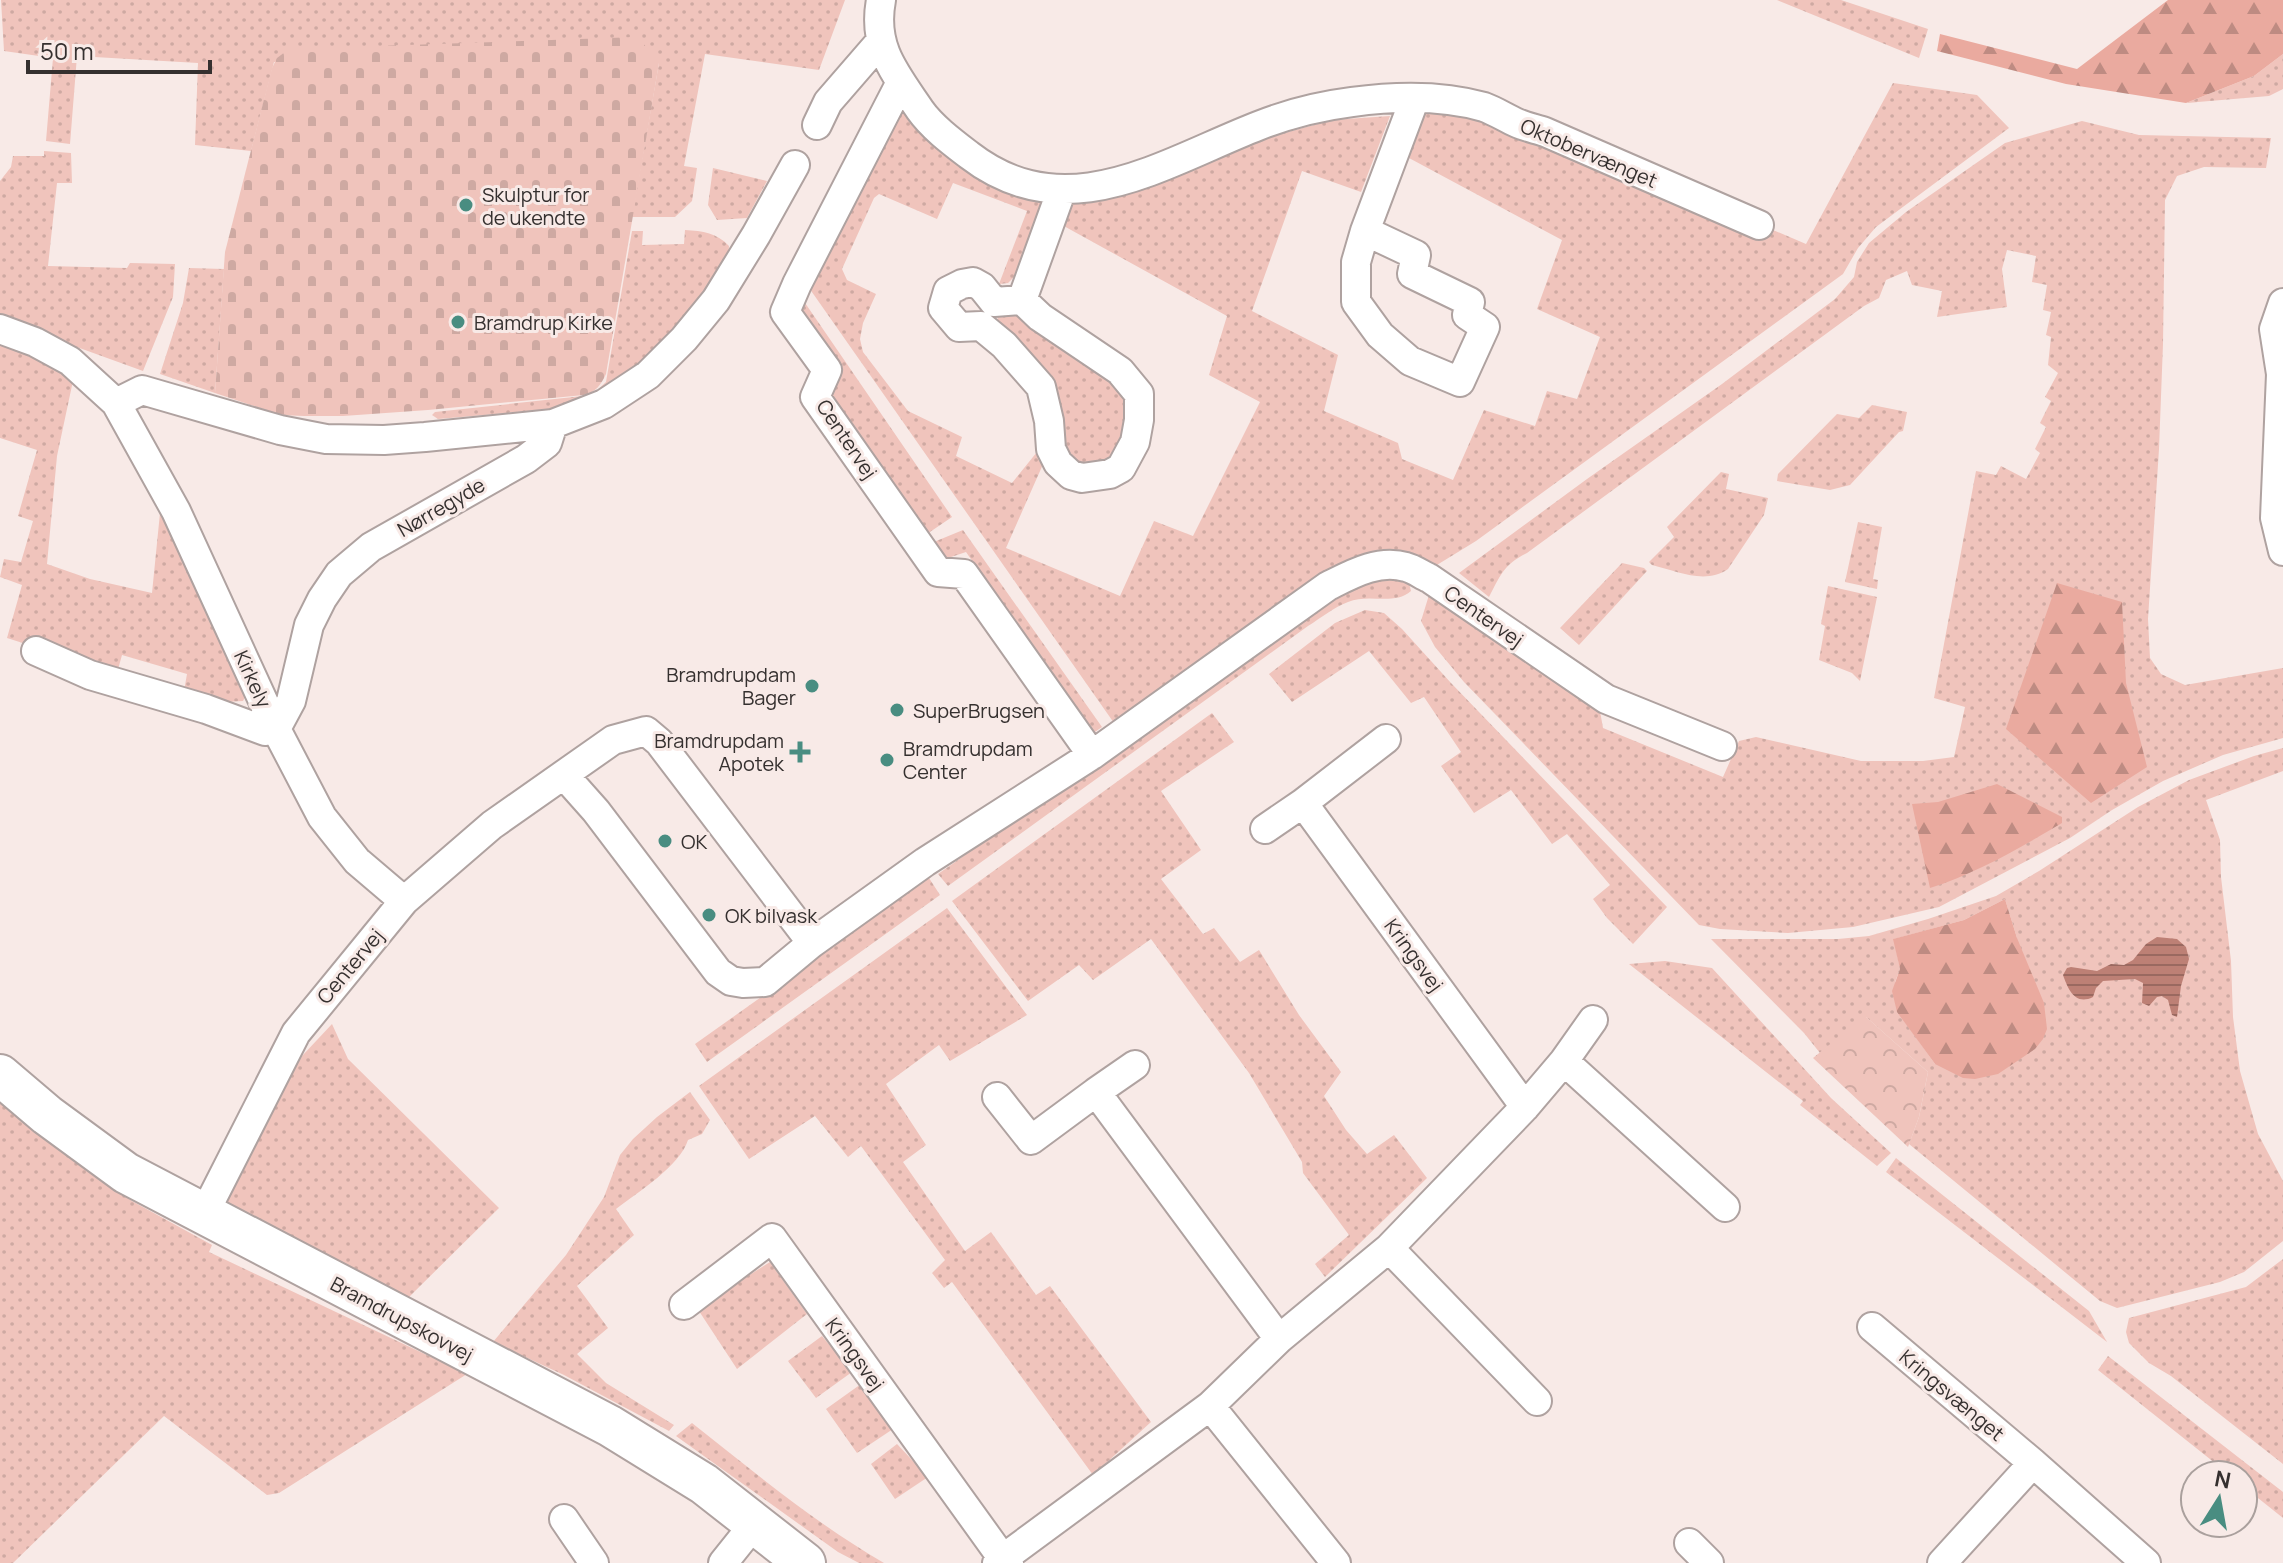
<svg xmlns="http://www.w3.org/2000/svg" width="2283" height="1563" font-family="Manrope,sans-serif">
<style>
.grass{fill:url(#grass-dots);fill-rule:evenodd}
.forest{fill:url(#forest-firs)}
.cemetery{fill:url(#cemetery-stones)}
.park{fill:url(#park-crowns)}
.water{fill:url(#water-rules)}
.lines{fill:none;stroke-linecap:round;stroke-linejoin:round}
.street-casing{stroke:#afa2a0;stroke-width:32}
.secondary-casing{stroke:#afa2a0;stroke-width:44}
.street{stroke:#fff;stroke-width:28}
.secondary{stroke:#fff;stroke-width:40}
.poi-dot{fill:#498d81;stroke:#f8eae7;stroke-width:3}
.labels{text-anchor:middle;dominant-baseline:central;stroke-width:6;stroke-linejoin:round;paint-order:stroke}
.street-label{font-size:20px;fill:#35302f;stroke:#f8eae7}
.poi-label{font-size:20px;fill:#35302f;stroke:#f8eae7;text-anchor:start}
</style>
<defs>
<pattern id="grass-dots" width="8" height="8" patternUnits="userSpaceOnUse" patternTransform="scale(2)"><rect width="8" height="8" fill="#f0c4bc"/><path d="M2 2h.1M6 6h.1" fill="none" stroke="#cea9a2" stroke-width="1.8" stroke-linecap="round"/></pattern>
<pattern id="forest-firs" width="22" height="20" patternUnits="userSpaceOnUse" patternTransform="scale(2)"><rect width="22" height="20" fill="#eaaa9f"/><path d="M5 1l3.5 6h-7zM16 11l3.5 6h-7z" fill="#be8b82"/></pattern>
<pattern id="cemetery-stones" width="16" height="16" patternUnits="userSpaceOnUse" patternTransform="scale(2)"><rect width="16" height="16" fill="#f0c4bc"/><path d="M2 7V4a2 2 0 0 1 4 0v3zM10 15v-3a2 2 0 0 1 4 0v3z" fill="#cea9a2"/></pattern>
<pattern id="park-crowns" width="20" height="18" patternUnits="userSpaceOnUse" patternTransform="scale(2)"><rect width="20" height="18" fill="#f0c4bc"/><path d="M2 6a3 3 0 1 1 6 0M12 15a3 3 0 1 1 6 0" fill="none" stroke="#cea9a2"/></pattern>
<pattern id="water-rules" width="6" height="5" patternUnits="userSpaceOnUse" patternTransform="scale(2)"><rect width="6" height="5" fill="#bd8075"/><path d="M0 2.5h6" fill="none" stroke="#9a6960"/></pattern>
</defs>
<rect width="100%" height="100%" fill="#f8eae7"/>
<path class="grass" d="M1 0H845L819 70 705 54 684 166 697 168 692 201 675 217H632L659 63 274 62 251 151 195 145 198 63 77 56 70 144 46 141 53 58 4 51Z
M1777 0H1841L1928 29 1919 58Z
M2283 54V89L2269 96 2186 103 2254 76Z
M1893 83 1977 95 2009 128 1876 227 1858 248 1843 274 1476 541 1432 568 1400 555H1361L1328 571 1114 723 807 285 903 109 1036 195 1042 203 1041 216 1014 277 1008 283 999 284 1027 211 953 183 937 219 879 194 874 198 842 269 847 280 876 294 863 323 860 339 863 352 908 411 962 437 956 456 1012 483 1037 452 1044 462 1006 548 1120 596 1154 521 1193 536 1260 402 1209 375 1227 316 1062 225 1072 203 1124 195 1277 135 1332 120 1390 116 1361 192 1302 171 1252 311 1338 355 1324 411 1398 443 1402 459 1453 480 1484 410 1535 426 1547 391 1577 399 1600 337 1537 309 1562 240 1409 158 1426 111 1488 108 1806 244Z
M2082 121 2139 135 2271 138 2266 168 2204 167 2177 176 2165 200 2163 344 2159 449 2148 619 2150 658 2161 674 2185 685 2283 668V738L2223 755 2163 781 2112 810 2070 838 1939 907 1853 927 1788 933 1720 929 1699 925 1464 682 1435 647 1421 621 1429 595 1530 665 1600 711 1603 728 1723 777 1739 741 1756 737 1861 761H1923L1954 757 1965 707 1934 698 1976 471 1996 475 2001 466 2026 479 2040 453 2035 449 2046 427 2040 423 2051 401 2045 397 2058 373 2048 365 2051 337 2046 335 2051 312 2043 310 2047 285 2032 282 2036 256 2007 250 2002 269 2007 307 1937 317 1942 291 1912 285 1907 271 1886 280 1879 298 1864 306 1527 553C1504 564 1500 576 1489 597L1459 573 1587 479 1722 384 1835 299 1854 277 1857 262 1869 243 1906 212 2005 143Z
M44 151 71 153 72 183H57L48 266 127 268 130 263 175 264 173 297 143 371 74 346 38 328 0 314V181L11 167 13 156H44Z
M713 168 767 181 747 218 717 220 708 205Z
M685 230C703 231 717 233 729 246L728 260 686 328 585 406 438 419 432 415 435 412 592 395 606 382 632 231H643L642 245 684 244Z
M189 268 224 269 215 393 160 374 183 303Z
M803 300 952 517 924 536 829 402 838 373 797 310Z
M1010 307 1110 372 1131 404 1128 436 1105 465 1074 467 997 327 998 314Z
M0 343 74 376 57 456 47 564 90 579 152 593 160 513 249 689 243 701 225 702 184 691 187 674 122 655 117 673 7 638 22 585 0 577 4 559 21 562 33 521 18 516 37 450 0 438Z
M1872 405 1907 412 1903 431 1899 432 1850 485 1830 490 1777 481 1778 474 1837 414 1859 418Z
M1721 472 1729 474 1726 489 1768 498 1764 515 1728 569C1705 585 1677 571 1652 565L1649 562 1674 537 1667 527Z
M1858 522 1882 527 1873 579 1878 580 1877 589 1845 582Z
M963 530 1102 727 1092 734 966 552 945 559 929 544Z
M1622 563 1644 568 1647 571 1579 645 1560 628Z
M1380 577 1409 583 1411 591C1394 606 1369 593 1348 602 1334 607 1321 618 1308 626L948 886 938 874 1348 586Z
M1828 586 1877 597 1860 681 1852 673 1819 660 1825 626 1821 624Z
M1365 610 1384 613 1402 629 1451 683 1667 907 1633 944 1607 918 1593 899 1610 885 1567 834 1552 844 1511 790 1474 813 1441 766 1461 752 1424 697 1411 703 1369 651 1292 702 1269 674 1335 623Z
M1212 713 1234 742 1161 791 1201 850 1161 879 1203 934 1214 928 1240 962 1259 950 1299 1015 1341 1072 1324 1096 1346 1130 1367 1154 1394 1135 1427 1178 1325 1277 1315 1264 1349 1235 1303 1173 1302 1162 1249 1073 1151 939 1093 980 1079 965 1028 1001 952 901Z
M2283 748V771L2206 800 2220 840 2221 877 2231 961 2233 1017 2240 1071 2258 1134 2283 1181V1241L2244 1272 2220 1282 2117 1308 2100 1301 1909 1144 1919 1117 1928 1072 1866 1017 1820 1053 1804 1033 1711 939H1838L1869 936 1928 919 1996 896 2039 871 2138 807 2189 780 2254 756ZM2005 899 2017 938 1935 1064 1905 1022 1895 982 1900 969 1894 939 1964 920Z
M929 878 940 895 707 1062 695 1044Z
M947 908 1027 1015 950 1061 939 1045 886 1084 926 1145 903 1162 965 1251 991 1232 1036 1295 1050 1286 1151 1422 1093 1475 952 1282 944 1288 932 1273 945 1260 861 1146 848 1157 815 1116 749 1159 699 1086Z
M1665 961 1712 968 1831 1098 1891 1153 1877 1166 1800 1105 1803 1101 1629 964Z
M332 1024 348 1059 499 1208 407 1299 230 1213 225 1197 302 1056Z
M690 1092 710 1120 702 1134 688 1140C680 1166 638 1192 616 1209L634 1235 577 1286 608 1328 577 1354 606 1383 674 1425 669 1431 564 1375 493 1342 566 1255 604 1197 620 1155 633 1139 657 1117Z
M0 1098 81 1165 132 1201 212 1245 209 1252 467 1374 279 1493 267 1495 164 1416 13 1563H0Z
M1896 1158 2089 1311 2107 1342 1886 1172Z
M2283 1259V1464L2171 1376 2149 1363 2129 1343 2126 1332 2129 1318 2246 1287Z
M770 1262 807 1314 737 1369 697 1308Z
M822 1336 852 1372 816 1398 788 1361Z
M2108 1356 2283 1492V1518L2243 1486V1475H2230L2098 1370Z
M861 1384 893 1429 857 1453 826 1409Z
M692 1423C754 1472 815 1523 884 1563H859L838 1552 676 1436Z
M897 1444 928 1477 895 1499 871 1464Z"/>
<path class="forest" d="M2168 0H2283V54L2254 76 2186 103 2066 84 1937 51 1940 34 2077 69Z
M2057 583 2122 602 2126 683 2147 767 2091 803 2006 729Z
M1997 784 2062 817V823C2020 848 1977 873 1930 888L1912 804 1938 802Z
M2005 899 2017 938 2044 1003 2047 1029 2043 1039 2035 1049 1998 1074 1975 1079 1963 1078 1935 1064 1897 1012 1892 991 1900 969 1893 939 1964 920Z"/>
<path class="cemetery" d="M638 37 659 63 606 374C600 386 597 391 584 395L428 410 343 416H304L281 415 215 393 225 252 272 68 277 58 289 49Z"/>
<path class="park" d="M1865 1016 1928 1072 1919 1117 1908 1147 1813 1058Z"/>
<path class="water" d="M2157 937 2177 939 2186 947 2189 959 2181 986 2177 1017 2172 1015 2168 1000 2162 996 2157 997 2149 1006 2142 1003 2143 983 2135 979 2103 981 2096 988 2093 997C2075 1006 2068 989 2063 975L2067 968 2071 967 2097 971 2111 964 2124 965 2133 960 2146 944Z"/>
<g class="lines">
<defs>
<path id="street" d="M881 0C872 47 895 73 920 110 932 127 952 142 969 155 1066 230 1163 163 1258 126 1288 114 1320 106 1352 102 1396 96 1442 95 1484 107 1495 111 1506 118 1517 123 1526 127 1536 129 1545 132L1759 225
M817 125 828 102 880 42
M1365 231 1416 255 1412 274 1470 302 1467 315 1485 327 1460 382 1410 361 1380 335 1356 302V262L1365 231 1415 98
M973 282 982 287 994 302 1022 300 1040 317 1120 371 1139 394V420L1135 442 1121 468 1110 474 1082 478 1071 475 1058 463 1051 449 1049 421 1041 387 1004 345 981 326 959 327 943 308 948 291 962 284Z
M1022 300 1062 189
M2283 303 2274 329 2281 374 2275 518 2283 551
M0 329 35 342 70 361 116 403 176 511 276 729 322 817 357 861 404 901
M116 403 142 390 280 430 326 439 384 440 425 437 553 424 604 404 648 375 684 339 716 300 756 235 795 165
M36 651 90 675 206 709 265 731 276 729
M276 729 291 701 309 625 322 599 339 574 371 547 526 459 547 443 553 424
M1386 739 1303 803 1525 1107
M1092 755 1328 586C1352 574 1378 559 1406 567 1414 569 1422 575 1429 578L1606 699 1722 746
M564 775 596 811 718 972 731 981 743 983 765 982 812 943 925 862 1092 755 964 574 938 572 815 397 827 370 785 312 797 284 901 82
M1265 829 1303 803
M1564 1061 1725 1207
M1096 1092 1135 1065
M997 1097 1031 1140 1096 1092 1279 1339
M204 1214 296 1033 404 901 492 825 613 740 646 731 659 742 812 943
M1389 1248 1537 1401
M684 1305 772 1238 1003 1559 1009 1563
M1872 1327 2033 1463
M1210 1406 1336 1563
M564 1519 594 1563
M1689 1543 1709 1563
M723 1563 755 1523
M997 1563 1210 1406 1279 1339 1389 1248 1525 1107 1564 1061 1593 1020
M1942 1563 2033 1463 2146 1563"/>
<path id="secondary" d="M0 1075 47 1115 126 1173 610 1426 704 1484 805 1563"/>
</defs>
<use href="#street" class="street-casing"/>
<use href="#secondary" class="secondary-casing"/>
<use href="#street" class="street"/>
<use href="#secondary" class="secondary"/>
</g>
<g class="poi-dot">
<circle cx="466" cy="205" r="8"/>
<circle cx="458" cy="322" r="8"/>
<circle cx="812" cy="686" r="8"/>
<circle cx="897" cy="710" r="8"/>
<path d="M796 740h8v8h8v8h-8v8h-8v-8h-8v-8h8z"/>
<circle cx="887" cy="760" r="8"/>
<circle cx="665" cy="841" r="8"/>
<circle cx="709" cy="915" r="8"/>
</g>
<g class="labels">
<g class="street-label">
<text transform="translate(1589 153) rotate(23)">Oktobervænget</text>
<text transform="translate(847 439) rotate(56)">Centervej</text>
<text transform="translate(441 507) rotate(-30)">Nørregyde</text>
<text transform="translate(1484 616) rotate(35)">Centervej</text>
<text transform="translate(253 679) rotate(65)">Kirkely</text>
<text transform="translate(1414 955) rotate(54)">Kringsvej</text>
<text transform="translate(350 966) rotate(-50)">Centervej</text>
<text transform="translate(402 1319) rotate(28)">Bramdrupskovvej</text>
<text transform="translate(855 1354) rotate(54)">Kringsvej</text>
<text transform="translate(1952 1395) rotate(40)">Kringsvænget</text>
</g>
<g class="poi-label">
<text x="482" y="194">Skulptur for<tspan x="482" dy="23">de ukendte</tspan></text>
<text x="474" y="322">Bramdrup Kirke</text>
<text x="796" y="674" text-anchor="end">Bramdrupdam<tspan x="796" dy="23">Bager</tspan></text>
<text x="913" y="710">SuperBrugsen</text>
<text x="784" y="740" text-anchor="end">Bramdrupdam<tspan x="784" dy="23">Apotek</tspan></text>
<text x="903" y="748">Bramdrupdam<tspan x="903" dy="23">Center</tspan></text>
<text x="681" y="841">OK</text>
<text x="725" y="915">OK bilvask</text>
</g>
</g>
<g transform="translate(2219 1499) rotate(11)"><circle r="38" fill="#f8eae7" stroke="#aaa09d" stroke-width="2"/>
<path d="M0-6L14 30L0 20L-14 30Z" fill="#498d81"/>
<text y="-12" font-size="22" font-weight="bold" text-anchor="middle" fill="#35302f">N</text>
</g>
<path d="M28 60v12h182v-12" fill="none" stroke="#35302f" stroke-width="4"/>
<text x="40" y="60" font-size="24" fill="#35302f" stroke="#f8eae7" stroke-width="6" paint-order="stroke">50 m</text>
</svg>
